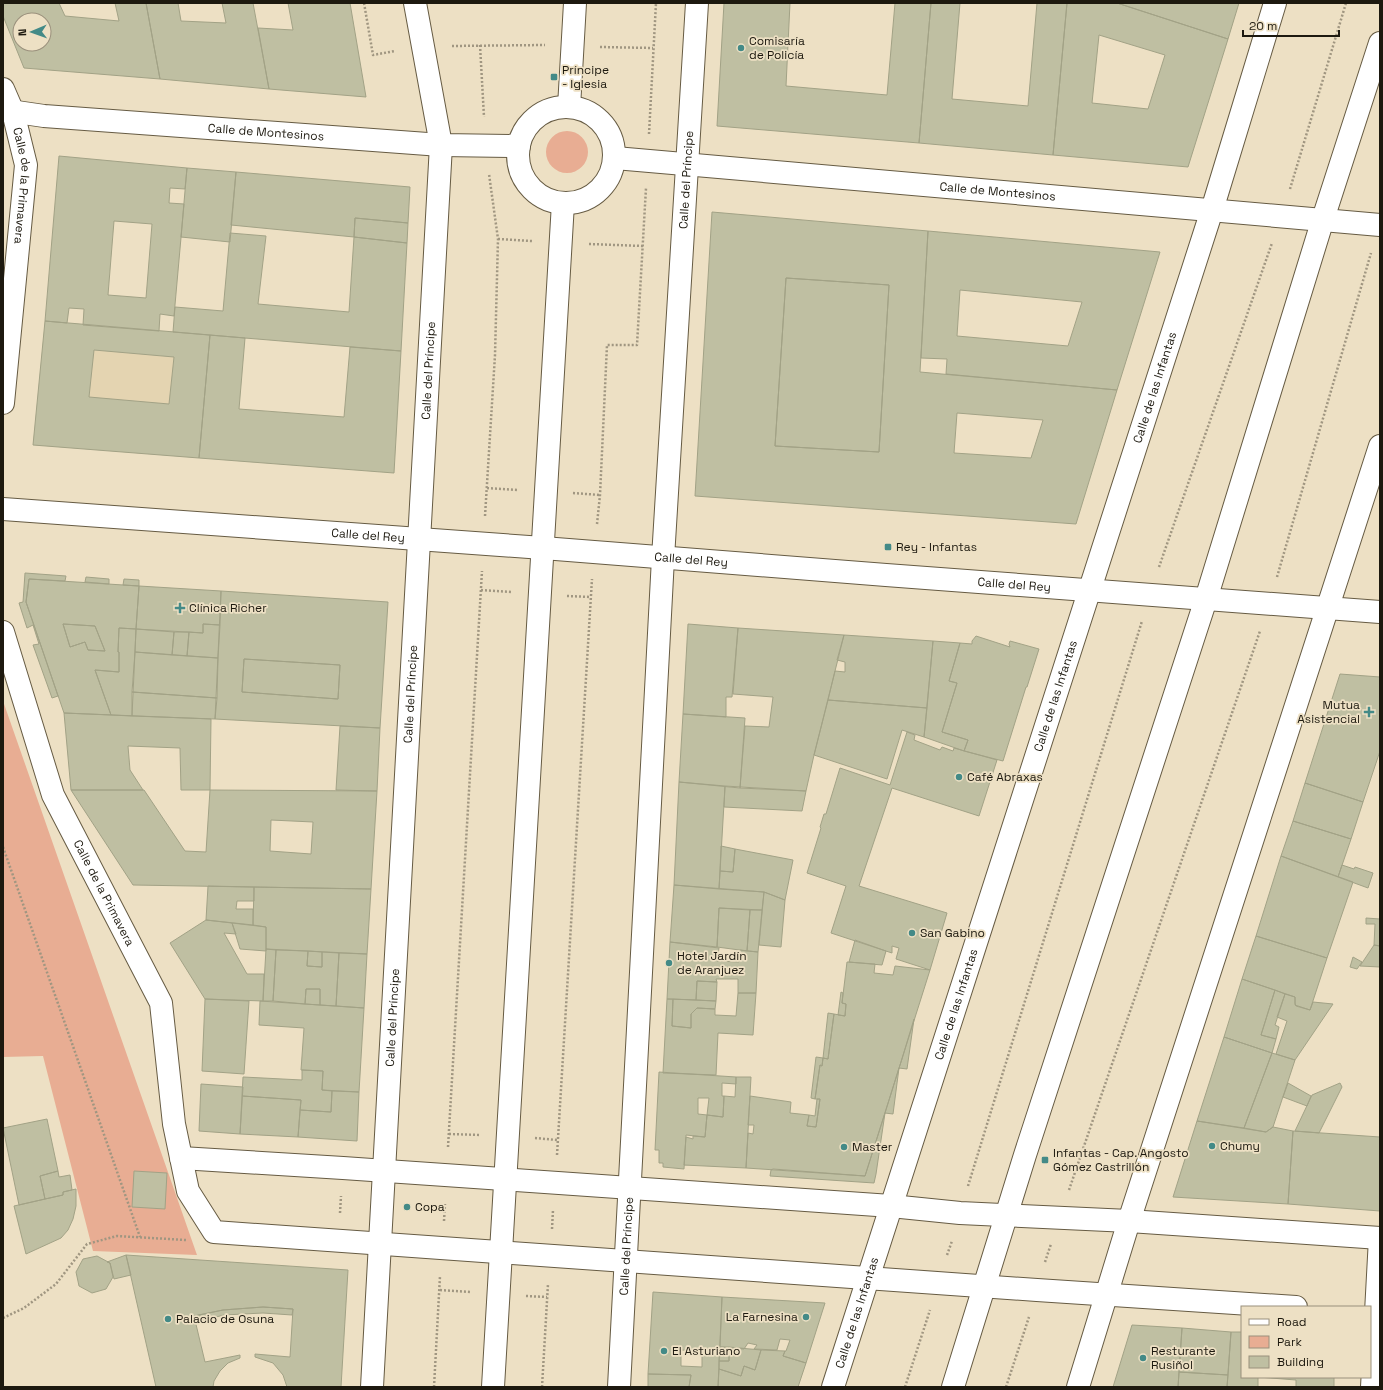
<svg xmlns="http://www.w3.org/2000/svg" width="1383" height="1390" font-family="'Space Grotesk',sans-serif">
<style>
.built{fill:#e4d4b1}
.green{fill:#e8ad93}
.building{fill:#bfbfa2;stroke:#a2a286;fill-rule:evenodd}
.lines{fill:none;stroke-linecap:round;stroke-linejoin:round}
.minor-casing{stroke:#665b43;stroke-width:24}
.path{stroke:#a09681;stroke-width:2.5;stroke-dasharray:2 2;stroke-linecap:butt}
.minor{stroke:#fff;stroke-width:22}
.poi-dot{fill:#438a87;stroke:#ede0c4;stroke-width:1.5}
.labels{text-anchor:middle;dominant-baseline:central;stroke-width:3.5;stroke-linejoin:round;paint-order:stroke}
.poi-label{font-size:12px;fill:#1d190f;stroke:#ede0c4;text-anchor:start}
.street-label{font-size:12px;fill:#1d190f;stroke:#ede0c4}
</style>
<rect width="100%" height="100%" fill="#ede0c4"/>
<path class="built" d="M45 321 210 335 199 458 33 445Z"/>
<path class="green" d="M546 152a21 21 0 1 1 42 0a21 21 0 1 1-42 0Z
M3 701 197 1255 93 1251 43 1056 3 1057Z"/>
<path class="building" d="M3 3H59L65 16 119 21 115 3H146L160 79 24 68 3 16ZM20 20H44V44H20Z
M146 3H178L181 21 226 23 222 3H253L269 89 160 79Z
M288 3H350L366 97 269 89 258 28 293 30Z
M724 3H790L786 86 887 95 895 3H931L919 143 717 126Z
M931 3H960L952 99 1028 106 1037 3H1067L1053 155 919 143Z
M1067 3H1117L1228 39 1188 167 1053 155ZM1099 35 1165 55 1148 109 1092 103Z
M1117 3H1239L1228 39Z
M59 156 187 168 185 189 170 188 169 203 184 204 174 316 160 314 159 331 83 325 84 309 69 308 67 323 45 321ZM114 221 152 224 146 298 108 295Z
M187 168 236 172 230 242 181 237Z
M236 172 410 187 408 223 355 218 354 237 231 225Z
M712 212 928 231 920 372 1117 390 1076 524 695 496ZM786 278 889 285 879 452 775 446ZM957 413 1043 420 1031 458 954 453Z
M355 218 408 223 407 243 354 237Z
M928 231 1160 252 1117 390 946 374 947 359 921 358ZM960 290 1082 302 1068 346 957 336Z
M230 233 266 236 258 304 349 312 354 237 407 243 401 351 173 332 175 307 223 311Z
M786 278 889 285 879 452 775 446Z
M45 321 210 335 199 458 33 445ZM94 350 174 357 169 404 89 397Z
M210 335 245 338 239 409 344 417 350 347 401 351 394 473 199 458Z
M25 573 66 576 65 581 29 579 26 602 58 696 52 698 33 645 39 644 33 625 27 628 19 603 23 602Z
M86 577 109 579V584L85 582Z
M29 579 139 586 136 629 119 628 118 652H119V672L95 670 111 715 64 713 26 602ZM63 624 95 626 105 651 88 650 85 642 70 647Z
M124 579 139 580V586L123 585Z
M139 586 221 591 220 625 203 624V633L136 629Z
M221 591 388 602 380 728 215 719ZM244 659 340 665 338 699 242 692Z
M63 624 95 626 105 651 88 650 85 642 70 647Z
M203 624 220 625 218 658 187 656 189 632 203 633Z
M688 624 738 628 732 697H726V717L683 714Z
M119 628 136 629 132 716 111 715 95 670 119 672V652H118Z
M738 628 844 635 814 755 806 791 740 788 745 726 769 727 773 697 733 694Z
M136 629 174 632 172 655 135 652Z
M174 632H189L187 656 172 655Z
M844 635 933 641 927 708 828 700 835 671 845 672V662L837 660Z
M976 636 1010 647 1009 644 1010 641 1039 649 1027 687H1026L1003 761 964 751 968 740 942 732 957 683 949 681 960 643 972 644V641Z
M933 641 960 643 949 681 957 683 942 732 968 740 964 751 924 737Z
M135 652 218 658 217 698 132 692Z
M244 659 340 665 338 699 242 692Z
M1340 674 1380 677V751L1363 802 1305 783Z
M132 692 217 698 215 719 132 716Z
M828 700 927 708 924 737 902 730 887 779 814 755Z
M64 713 211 719 210 790H181L180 748 128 746 130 770 143 790H71Z
M683 714 745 718 740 788 679 782Z
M340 726 380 728 377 791 336 790Z
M907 732 915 735 914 740 940 750 942 747 953 751 954 748 997 760 979 816 892 788 859 886 947 913 930 970 896 959 899 948 892 946V953L831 933 846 886 807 873 821 828 820 827 824 814H826L840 768 890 785Z
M679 782 725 786 719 889 674 885Z
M1305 783 1363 802 1351 839 1293 821Z
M725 786 806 791 802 811 724 807Z
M71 790H144L185 851 206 852 210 790 377 791 371 889 133 885ZM271 820 313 822 311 854 270 851Z
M1293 821 1351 839 1338 877 1281 856Z
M721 846 735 849 733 872 720 871Z
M735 849 793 860 785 900 764 892 719 889 720 871 733 872Z
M1281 856 1353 882 1327 958 1256 936Z
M1342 865 1354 869 1355 867 1373 873 1368 888 1338 877Z
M674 885 764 892 762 910 719 908 717 947 670 942Z
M208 886 254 887V901H237L236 909H253V925L206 920Z
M254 887 371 889 367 954 266 949V927L253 925Z
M764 892 785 900 781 947 759 945Z
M719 908 750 910 747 951 717 947Z
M750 910H762L758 952 747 951Z
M1366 918 1380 919V946L1374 945 1375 924H1366Z
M206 920 232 923 236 934 224 933 247 974H264L263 1001 205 999 170 943Z
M232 923 266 927V951L240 949Z
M1256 936 1327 958 1310 1010 1295 1005V997L1242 979Z
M855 940 886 951 882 965 849 962Z
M670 942 719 948 717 961 739 962 740 950 758 952 756 993H738V979H716L717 982 697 981 696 1000 667 999Z
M1374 945 1380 946V967L1360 966Z
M266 949 276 950 273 1001H263Z
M276 950 308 951 307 966 322 967V952L339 953 336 1006 320 1005V989H306L305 1004 273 1001Z
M308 951 322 952V967L307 966Z
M339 953 367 954 364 1008 336 1006Z
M1353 957 1362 962 1357 969 1350 967Z
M847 962 875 964 874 973 893 975 895 966 930 970 865 1176 746 1168 748 1133 753 1134 754 1125H748L750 1096 791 1102 790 1113 809 1115 807 1126 816 1127 820 1099H815L820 1065 822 1066 823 1058 828 1059 834 1014 845 1016 846 1004 842 1003Z
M1242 979 1275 990 1261 1035 1276 1039 1272 1053 1224 1037Z
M697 981 717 982 716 1001 696 1000Z
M306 989H320V1005L305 1004Z
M1275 990 1285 994 1275 1025 1279 1027 1276 1039 1261 1035Z
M841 992 843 993 842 1003 846 1004 845 1016 838 1015Z
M738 993H756L753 1035 718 1033 716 1075 663 1073 667 999H673L672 1026 691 1028V1014L697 1008 715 1009V1015L736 1016Z
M1285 994 1295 997V1003L1296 1006 1310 1010 1313 1002 1333 1004 1295 1060 1276 1054 1287 1021 1277 1017Z
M205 999 249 1001 244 1074 202 1071Z
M673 999 716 1001 715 1009 697 1008 691 1014V1028L672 1026Z
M260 1001 364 1008 359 1092 322 1090 323 1071 301 1070 304 1028 259 1025Z
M828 1013 834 1014 828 1059 823 1058Z
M914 1019 907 1069 899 1068 901 1062Z
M1224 1037 1272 1053 1244 1128 1197 1121Z
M1272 1053 1295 1060 1273 1127 1266 1132 1244 1128Z
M816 1057 823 1058 822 1066 820 1065 815 1099 811 1098Z
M899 1068 893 1114 885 1113 890 1097Z
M302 1070 323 1071 322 1090 332 1091 331 1112 300 1110 301 1100 242 1096 243 1077 302 1080Z
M659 1072 736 1077V1084L722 1083V1096H724L723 1117 707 1115 705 1137 686 1135 684 1169 663 1167V1163H659V1150H655ZM698 1098H709L707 1115 698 1114Z
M736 1077H751L746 1168 684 1165 686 1137 693 1139V1136L705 1137 707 1115 723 1117 724 1096 735 1097Z
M1288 1083 1311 1096 1307 1106 1283 1097Z
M1340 1083 1342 1087 1319 1133 1295 1131 1312 1095Z
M201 1084 243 1087 240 1134 199 1131Z
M332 1091 359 1092 357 1141 298 1137 300 1110 331 1112Z
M242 1096 301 1100 298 1137 240 1134Z
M817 1099H820L816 1127 807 1126 809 1115 815 1116Z
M885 1113 876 1174 874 1183 770 1176 771 1170 773 1169 865 1176Z
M47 1119 58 1171 40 1176 45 1199 19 1205 3 1128Z
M1197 1121 1266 1132 1273 1127 1293 1131 1288 1204 1173 1197Z
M1293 1131 1380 1137V1211L1288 1204Z
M58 1171 59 1177 70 1175 72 1190 63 1192V1195L45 1199 40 1176Z
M134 1171 167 1173 165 1209 132 1207Z
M76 1189V1206L73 1219 68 1230 61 1238 26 1254 14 1206 63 1195V1192Z
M126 1255 348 1270 341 1387H287L283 1375 273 1363 255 1357V1354L290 1357 293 1309 263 1307 223 1310 194 1316 205 1362 240 1355V1358L228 1363 220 1371 214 1381 213 1387H156Z
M126 1255 131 1275 114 1279 110 1263 107 1262Z
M97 1256 110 1263 113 1277 106 1289 92 1293 79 1286 76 1272 83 1259Z
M653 1292 722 1297 718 1387H689L691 1375 648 1374ZM681 1350 702 1351V1367L681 1366Z
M722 1297 825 1303 806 1363 783 1356 785 1351H786L790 1340 780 1339 777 1350 754 1349 757 1345 748 1343 744 1349 720 1347Z
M263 1307 293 1309 292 1315 263 1313 224 1315 196 1322 194 1316 223 1310Z
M1132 1325 1182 1328 1178 1387H1113Z
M1182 1328 1231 1332 1228 1375 1179 1372Z
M1231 1332H1242V1377H1334V1387H1296V1380L1258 1377V1387H1227Z
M720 1347H729V1361H719Z
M729 1347 761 1350 755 1370 744 1366 741 1376 719 1369V1361H729Z
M761 1350 785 1351 783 1356 806 1363 798 1387H718L719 1369 741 1376 744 1366 755 1370Z
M1179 1372 1228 1375 1227 1387H1178Z
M648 1374 691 1375 689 1387H648Z"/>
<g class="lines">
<defs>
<g id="minor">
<path id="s1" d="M3 89 13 112 26 165 3 403"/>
<path d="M569 107 575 3"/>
<circle cx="566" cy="155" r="48"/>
<path id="s2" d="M3 110 44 116 441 145 519 146"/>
<path id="s3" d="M615 158 1380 225"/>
<path id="s4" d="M3 509 543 548 886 575 1380 612"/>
<path id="s5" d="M3 632 53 795 161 1003 174 1124 188 1191 214 1232 1037 1290 1296 1307"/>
<path d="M181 1158 343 1168 891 1206 960 1213 1129 1221 1380 1238"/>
<path id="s6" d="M372 1387 441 145 415 3"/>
<path d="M493 1387 563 203"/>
<path id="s7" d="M619 1387 663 558 697 3"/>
<path id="s8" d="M833 1387 1212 210 1275 3"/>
<path d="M953 1387 1025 1155 1206 599 1323 219 1380 43"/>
<path d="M1078 1387 1129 1221 1380 446"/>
<path d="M1372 1387 1380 1238"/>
</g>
</defs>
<use href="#minor" class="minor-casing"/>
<path class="path" d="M364 3 373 55 395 51
M480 45 484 117
M452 46 545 45
M600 47 653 48
M649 134 656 3
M1290 189 1346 3
M498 239 532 241
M589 244 643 246
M487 488 518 490
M573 493 600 495
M485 516 495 355 498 239 489 174
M597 524 600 495 607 345H637L646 188
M1159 567 1272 243
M1277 577 1371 253
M481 590 512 592
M567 596 591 597
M3 847 140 1237
M449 1134 481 1135
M535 1138 557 1140
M448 1147 482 571
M557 1155 592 579
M968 1186 1142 621
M1069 1190 1260 631
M340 1213 341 1196
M444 1221 445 1204
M552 1229 553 1210
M947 1255 952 1241
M1045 1262 1051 1244
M440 1290 471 1292
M526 1296 547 1297
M3 1318 24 1308 56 1284 87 1244 117 1236 186 1240
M434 1387 440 1276
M542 1387 548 1284
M905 1387 930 1310
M1006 1387 1029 1317"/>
<use href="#minor" class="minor"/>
</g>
<g class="poi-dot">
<circle cx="741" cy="48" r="4"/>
<rect x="550" y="73" width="8" height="8" rx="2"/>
<rect x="884" y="543" width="8" height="8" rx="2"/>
<path d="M178 602h4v4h4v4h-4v4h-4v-4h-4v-4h4z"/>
<path d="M1367 706h4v4h4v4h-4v4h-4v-4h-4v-4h4z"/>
<circle cx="959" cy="777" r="4"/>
<circle cx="912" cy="933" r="4"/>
<circle cx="669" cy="963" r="4"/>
<circle cx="1212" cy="1146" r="4"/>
<circle cx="844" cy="1147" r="4"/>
<rect x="1041" y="1156" width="8" height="8" rx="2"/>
<circle cx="407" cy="1207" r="4"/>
<circle cx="806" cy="1317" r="4"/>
<circle cx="168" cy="1319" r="4"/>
<circle cx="664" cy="1351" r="4"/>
<circle cx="1143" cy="1358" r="4"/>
</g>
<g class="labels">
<g class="poi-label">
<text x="749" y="41">Comisaría<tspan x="749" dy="14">de Policía</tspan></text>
<text x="562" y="70">Príncipe<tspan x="562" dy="14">- Iglesia</tspan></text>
<text x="896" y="547">Rey - Infantas</text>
<text x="189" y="608">Clínica Richer</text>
<text x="1360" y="705" text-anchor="end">Mutua<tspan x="1360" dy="14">Asistencial</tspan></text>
<text x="967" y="777">Café Abraxas</text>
<text x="920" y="933">San Gabino</text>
<text x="677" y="956">Hotel Jardín<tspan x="677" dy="14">de Aranjuez</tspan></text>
<text x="1220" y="1146">Chumy</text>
<text x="852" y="1147">Master</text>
<text x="1053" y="1153">Infantas - Cap. Angosto<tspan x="1053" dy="14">Gómez Castrillón</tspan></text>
<text x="415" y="1207">Copa</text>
<text x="798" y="1317" text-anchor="end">La Farnesina</text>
<text x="176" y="1319">Palacio de Osuna</text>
<text x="672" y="1351">El Asturiano</text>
<text x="1151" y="1351">Resturante<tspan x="1151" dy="14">Rusiñol</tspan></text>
</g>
<g class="street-label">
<text stroke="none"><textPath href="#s2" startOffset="264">Calle de Montesinos</textPath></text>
<text stroke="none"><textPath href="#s7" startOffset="1209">Calle del Príncipe</textPath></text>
<text stroke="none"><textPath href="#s1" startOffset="100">Calle de la Primavera</textPath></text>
<text stroke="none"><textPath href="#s3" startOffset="384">Calle de Montesinos</textPath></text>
<text stroke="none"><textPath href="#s6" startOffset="1018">Calle del Príncipe</textPath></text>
<text stroke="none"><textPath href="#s8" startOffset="1050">Calle de las Infantas</textPath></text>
<text stroke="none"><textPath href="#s4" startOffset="366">Calle del Rey</textPath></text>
<text stroke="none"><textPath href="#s4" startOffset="690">Calle del Rey</textPath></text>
<text stroke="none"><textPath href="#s4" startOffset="1014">Calle del Rey</textPath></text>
<text stroke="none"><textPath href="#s6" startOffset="694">Calle del Príncipe</textPath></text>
<text stroke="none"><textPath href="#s8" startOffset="726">Calle de las Infantas</textPath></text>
<text stroke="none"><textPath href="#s5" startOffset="281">Calle de la Primavera</textPath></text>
<text stroke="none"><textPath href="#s8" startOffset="402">Calle de las Infantas</textPath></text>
<text stroke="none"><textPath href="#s6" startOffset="370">Calle del Príncipe</textPath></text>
<text stroke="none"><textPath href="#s7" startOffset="141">Calle del Príncipe</textPath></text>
<text stroke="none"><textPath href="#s8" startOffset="78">Calle de las Infantas</textPath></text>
</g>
</g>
<rect width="1383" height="1390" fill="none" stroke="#1d190f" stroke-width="8"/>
<rect x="1241" y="1306" width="130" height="72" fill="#ede0c4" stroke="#9a907c"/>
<rect x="1249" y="1319" width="20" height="6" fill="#ffffff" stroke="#9a907c"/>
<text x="1277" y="1326" font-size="12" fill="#1d190f">Road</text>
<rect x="1249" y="1336" width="20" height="12" fill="#e8ad93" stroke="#9a907c"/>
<text x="1277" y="1346" font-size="12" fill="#1d190f">Park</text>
<rect x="1249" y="1356" width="20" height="12" fill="#bfbfa2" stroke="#9a907c"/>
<text x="1277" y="1366" font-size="12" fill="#1d190f">Building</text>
<g transform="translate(32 32) rotate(268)"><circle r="19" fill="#ede0c4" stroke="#9a907c"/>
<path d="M0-3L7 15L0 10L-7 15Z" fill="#438a87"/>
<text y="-6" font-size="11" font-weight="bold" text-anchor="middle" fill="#1d190f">N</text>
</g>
<path d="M1243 30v6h96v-6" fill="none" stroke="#1d190f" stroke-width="2"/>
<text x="1249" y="30" font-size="12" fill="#1d190f" stroke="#ede0c4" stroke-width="3" paint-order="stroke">20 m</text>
</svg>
